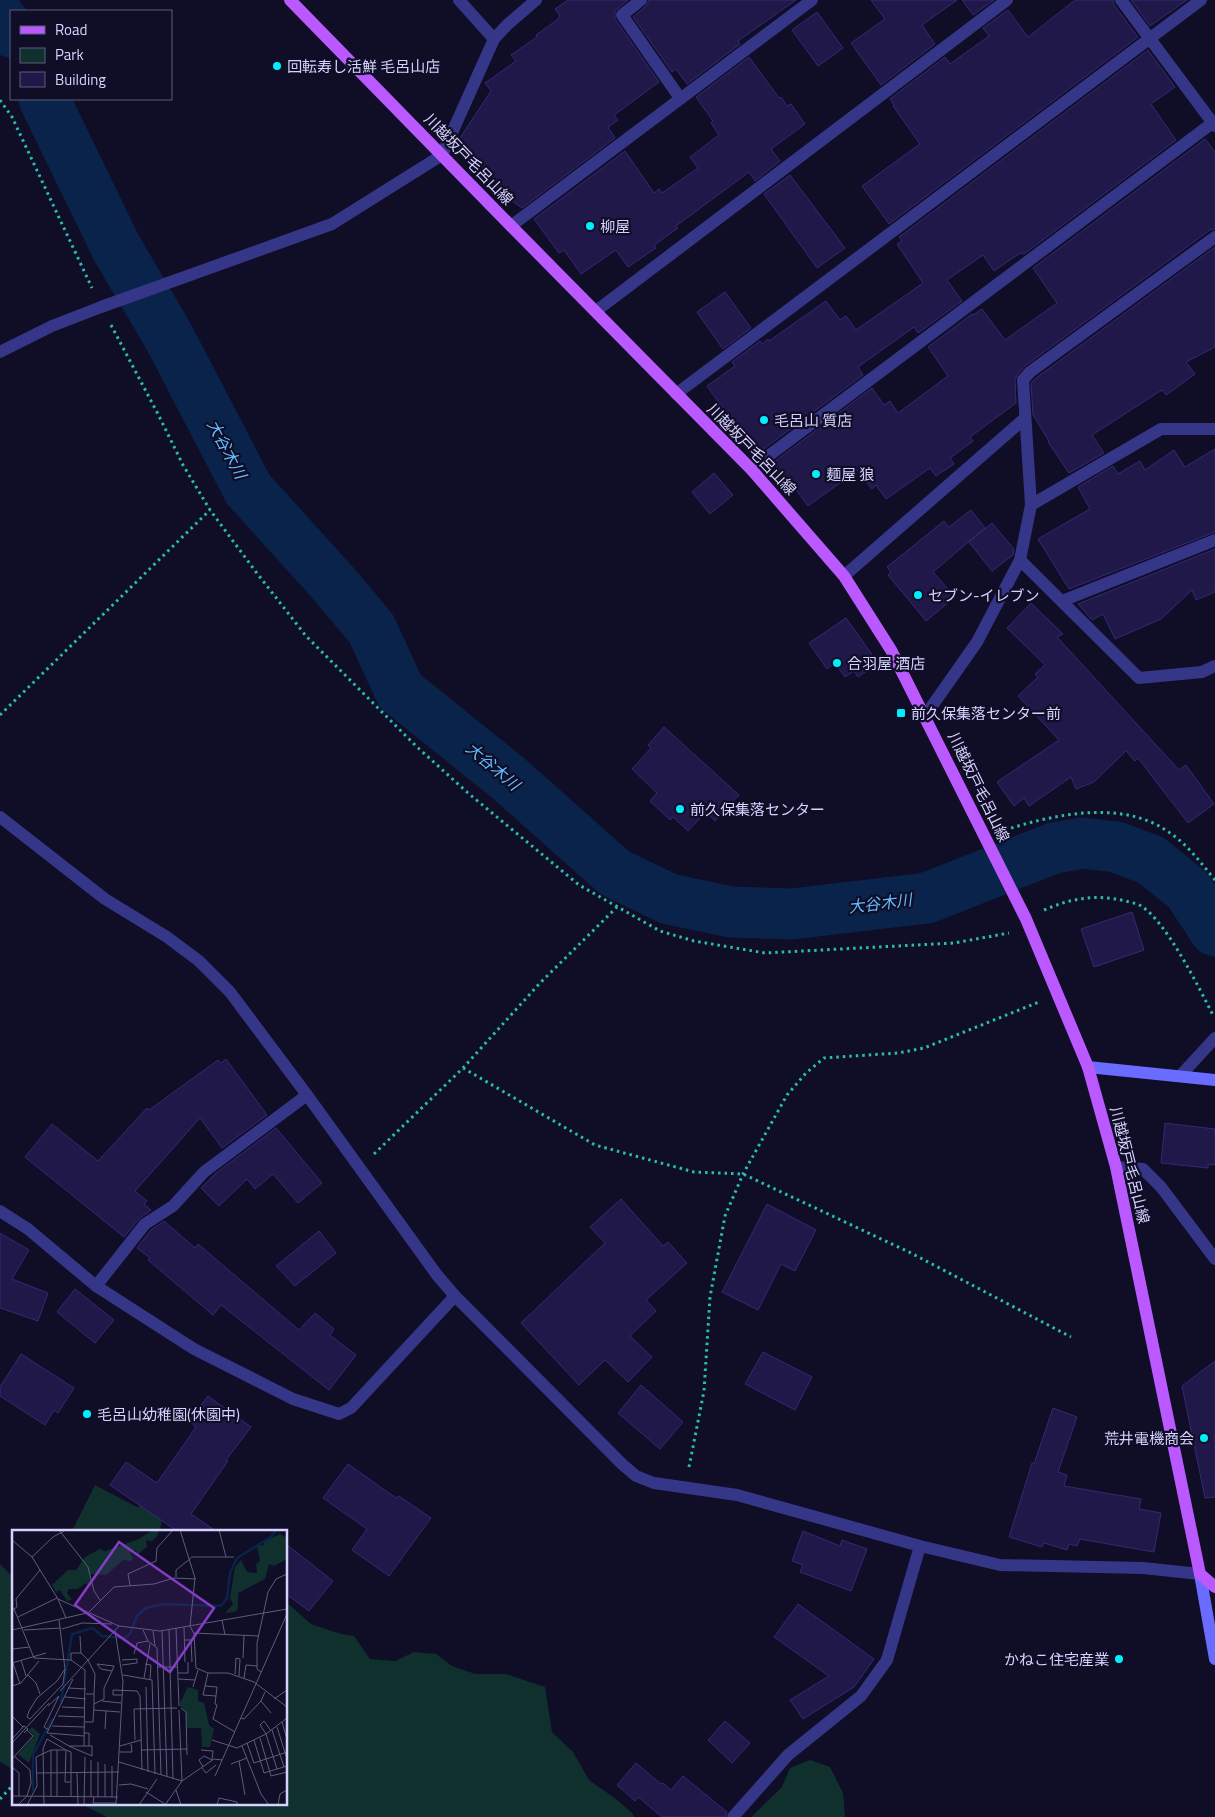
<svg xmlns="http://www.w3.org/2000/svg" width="1215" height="1817" font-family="'Titillium Web','Noto Sans JP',sans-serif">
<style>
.green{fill:#10302e}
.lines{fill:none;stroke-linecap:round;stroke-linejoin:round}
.river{stroke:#09234a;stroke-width:51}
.building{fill:#201848;stroke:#342976}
.path{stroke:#27beaf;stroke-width:3;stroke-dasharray:2.5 4;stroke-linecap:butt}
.lane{stroke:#353688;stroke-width:12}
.street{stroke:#353688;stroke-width:12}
.secondary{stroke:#696cff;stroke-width:12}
.primary{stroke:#ba59ff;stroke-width:12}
.poi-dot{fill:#00effd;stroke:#100d26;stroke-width:2}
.labels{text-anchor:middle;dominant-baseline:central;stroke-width:4.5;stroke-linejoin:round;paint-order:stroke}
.poi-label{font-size:15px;fill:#d5d2ff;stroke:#100d26;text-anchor:start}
.street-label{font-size:15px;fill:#d5d2ff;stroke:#100d26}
.water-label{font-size:16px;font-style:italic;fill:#60bcff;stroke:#100d26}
.inset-river{fill:none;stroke:#09234a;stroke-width:2.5}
.inset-road{fill:none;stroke:#5f5c7d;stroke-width:1}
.view{fill:#843dc5;fill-opacity:0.15;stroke:#843dc5;stroke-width:2.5}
.inset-edge{fill:none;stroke:#d5d2ff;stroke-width:2.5}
</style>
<rect width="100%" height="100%" fill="#100d26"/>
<path class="green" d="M95 1485 137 1507 154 1503 163 1514 160 1531H72Z
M0 1564 14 1578V1770L0 1762Z
M286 1602 311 1624 341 1634 354 1636 370 1659 395 1661 414 1652 436 1654 452 1666 475 1674H506L545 1687 552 1732 573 1752 589 1780 616 1799 632 1813 634 1817H107L79 1803H286Z
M810 1760 830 1767 843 1793 845 1817H751L782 1787 790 1768Z"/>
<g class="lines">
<path class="river" d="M0 17 11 32
M44 99 116 247 170 339 248 489 333 583 371 628 400 691 507 777 615 873 669 899 731 912 792 914 927 898 1054 848 1083 843 1116 847 1151 860 1188 890 1215 931"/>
</g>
<path class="building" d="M568 0H628L615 11V19L659 82 614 115 618 120 608 127 615 138 522 208 507 197 510 192 489 178 492 174 473 160 475 156 456 144 491 91 485 83 516 61 511 55 537 37 536 35 557 20 560 16 555 9Z
M649 0H796L738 41 740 44 687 84 676 69 672 72 633 17 646 6Z
M871 0H957L922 25 935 44 881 85 851 43 885 19Z
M962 0H994L973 15Z
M1075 0H1113L1114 5 1138 37 889 224 862 186 920 144 893 106 894 105 890 99 945 57 950 64 989 36 983 28 1008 10 1028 37Z
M1131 0H1187L1150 26Z
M817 12 843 48 818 66 792 30Z
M1148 50 1175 87 1151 104 1176 140 1024 254 1020 253 994 271 983 255 947 280 962 301 918 333 914 327 858 367 863 375 761 451 760 450 755 453 707 386 735 366 732 362 760 341 762 344 768 339 769 341 826 301 840 320 846 316 856 330 923 283 897 244 902 241 899 237Z
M749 57 779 98 781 97 787 106 791 104 805 124 771 149 780 161 755 181 749 172 676 226 678 228 654 245 656 248 628 267 616 250 581 274 564 250 559 253 534 219 625 151 654 193 659 189 662 193 698 168 690 157 719 135 711 123 713 121 696 97Z
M1205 139 1215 152V229L1210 230 1025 366 1017 375 1015 380 1016 403 970 437 973 441 950 458 954 464 936 476 930 468 886 499 876 485 872 489 858 470 808 506 791 483 785 486 770 465 872 388 884 405 890 401 898 413 948 376 928 347 972 314 973 315 982 309 1005 340 1057 303 1033 268Z
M790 175 845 248 817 268 764 194Z
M1215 247V347L1186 362 1195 374 1166 395 1162 390 1092 435 1104 453 1069 473 1048 442 1049 441 1033 415 1031 383 1036 378Z
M725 292 751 328 723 349 697 312Z
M1215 449V532L1069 589 1038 539 1090 509 1078 487 1113 466 1118 474 1140 461 1145 470 1174 450 1185 467Z
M714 473 733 495 710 514 692 492Z
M971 510 985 528 933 572 955 597 926 621 888 575 891 572 887 567 944 521 949 527Z
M992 523 1014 549 1013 555 992 571 969 542Z
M1215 549V592L1196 600 1192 590 1161 619 1115 639 1103 614 1092 620 1078 604Z
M1031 603 1063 634 1057 637 1179 770 1186 765 1214 804 1188 823 1138 758 1135 761 1126 751 1094 782 1076 789 1071 777 1029 806 1024 798 1014 806 997 782 1059 740 1018 696 1038 677 1035 674 1045 665 1007 628Z
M846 618 878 663 858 677 854 671 845 677 835 663 827 669 809 643Z
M664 727 739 795 715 821 706 812 688 831 673 817 670 820 650 801 657 793 632 769 651 748 648 745Z
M1132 912 1144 950 1094 967 1081 929Z
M226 1059 267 1115 222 1148 200 1118 135 1191 147 1201 144 1204 151 1210 139 1219 124 1237 25 1157 52 1124 98 1161 147 1108 149 1110 218 1060 221 1063Z
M1165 1123 1215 1129V1165L1208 1164V1168L1161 1163Z
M276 1128 322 1183 298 1203 273 1174 255 1189 247 1179 219 1206 201 1188 216 1173Z
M621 1199 663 1246 668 1242 687 1263 646 1300 656 1311 630 1336 652 1357 628 1382 605 1360 579 1385 521 1323 605 1243 590 1227Z
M767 1204 816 1230 795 1271 781 1264 758 1310 722 1292Z
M164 1221 195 1248 198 1244 299 1330 315 1313 334 1329 330 1335 356 1355 329 1390 221 1305 213 1315 148 1260 150 1258 137 1248 151 1230Z
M319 1231 336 1253 295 1286 276 1266Z
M0 1233 29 1250 12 1279 48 1293 38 1321 0 1308Z
M75 1289 114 1320 95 1343 57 1312Z
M763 1352 812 1377 795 1410 745 1384Z
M21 1354 74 1388 58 1413 54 1410 45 1425 0 1396V1387Z
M1215 1361V1497L1205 1498 1182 1386Z
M641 1385 683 1422 660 1449 618 1413Z
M208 1396 251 1427 226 1460 228 1461 191 1514 216 1531H177L110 1485 126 1462 157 1483 196 1427 189 1421Z
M1053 1408 1077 1417 1058 1472 1067 1475 1064 1486 1141 1499 1139 1509 1161 1513 1154 1552 1080 1539 1077 1546 1069 1544 1067 1550 1044 1543 1042 1547 1009 1537 1032 1463 1034 1464Z
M348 1464 396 1498 399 1496 431 1518 389 1576 352 1550 367 1529 323 1498Z
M803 1531 840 1546 842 1540 867 1549 851 1591 800 1572 803 1565 792 1561Z
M286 1544 333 1581 309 1611 286 1594Z
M798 1604 874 1659 854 1687 803 1719 790 1700 829 1676 774 1637Z
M725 1721 750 1743 732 1763 708 1740Z
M636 1763 661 1784 663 1783 671 1790 683 1776 727 1812 725 1817H662L638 1797 635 1801 617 1785Z"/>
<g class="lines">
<path class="path" d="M0 100 12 117 92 288
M111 325 158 414 183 465 210 510 256 572 306 636 416 746 468 793 579 885 660 931 694 941 765 953 954 943 1009 933
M0 715 210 510
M1005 830C1055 814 1124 799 1170 833 1188 845 1201 863 1215 880
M1044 910C1072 898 1096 894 1126 901 1131 903 1137 903 1141 906 1167 922 1199 988 1214 1017
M463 1068 595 1145 694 1172 743 1174 911 1253 1071 1337
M374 1154 463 1068 540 983 617 907
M689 1467 704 1391 710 1297 725 1216 743 1174 787 1095 806 1073 824 1058 898 1053 924 1048 1039 1002
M0 1799 12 1786"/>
<path class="lane" d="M1062 601 1215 540
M96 1286 145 1224 173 1206 204 1172 307 1095"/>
<path class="street" d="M459 0 494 39
M641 0 622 15 680 98
M1121 0 1215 126
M511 226 812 0
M596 311 1007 0
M0 352 52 326 101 307 332 224 442 155 494 39 507 25 536 0
M676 394 1201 0
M751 469 1215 121
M1031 505 1161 429H1215
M1020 560 1139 678 1202 672 1215 666
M844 576 1024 419
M925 716 977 642 1020 560 1031 505 1023 380 1030 372 1215 237
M0 817 105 899 167 937 199 961 230 992 307 1095 437 1275 455 1296 622 1464 636 1476 654 1483 737 1495 920 1546 1000 1565 1143 1568 1200 1574
M1181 1075 1215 1038
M1116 1167 1143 1169 1161 1187 1215 1259
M0 1211 28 1229 96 1286 194 1349 293 1399 339 1414 351 1408 455 1296
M733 1817 788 1755 861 1696 887 1660 920 1546"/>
<path class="secondary" d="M1088 1067 1215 1080
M1200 1574 1215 1659"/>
<path class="primary" d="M290 0 511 226 751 469 844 576 891 650 1026 919 1088 1067 1116 1167 1200 1574 1215 1587"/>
</g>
<g class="poi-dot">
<circle cx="277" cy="66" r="5"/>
<circle cx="590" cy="226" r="5"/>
<circle cx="764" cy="420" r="5"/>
<circle cx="816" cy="474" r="5"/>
<circle cx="918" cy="595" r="5"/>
<circle cx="837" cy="663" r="5"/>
<rect x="896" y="708" width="10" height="10" rx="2.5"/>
<circle cx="680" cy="809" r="5"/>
<circle cx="87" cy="1414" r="5"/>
<circle cx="1204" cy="1438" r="5"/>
<circle cx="1119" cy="1659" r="5"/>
</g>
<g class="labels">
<g class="poi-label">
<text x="287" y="66">回転寿し活鮮 毛呂山店</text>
<text x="600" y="226">柳屋</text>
<text x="774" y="420">毛呂山 質店</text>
<text x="826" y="474">麺屋 狼</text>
<text x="928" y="595">セブン-イレブン</text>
<text x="847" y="663">合羽屋 酒店</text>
<text x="911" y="713">前久保集落センター前</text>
<text x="690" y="809">前久保集落センター</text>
<text x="97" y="1414">毛呂山幼稚園(休園中)</text>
<text x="1194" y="1438" text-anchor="end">荒井電機商会</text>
<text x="1109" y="1659" text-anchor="end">かねこ住宅産業</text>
</g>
<g class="street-label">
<text transform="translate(469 159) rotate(46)">川越坂戸毛呂山線</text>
<text transform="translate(752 449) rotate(46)">川越坂戸毛呂山線</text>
<text transform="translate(979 787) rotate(64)">川越坂戸毛呂山線</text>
<text transform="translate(1130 1165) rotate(76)">川越坂戸毛呂山線</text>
</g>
<g class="water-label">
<text transform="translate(227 449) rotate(62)">大谷木川</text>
<text transform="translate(493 766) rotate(40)">大谷木川</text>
<text transform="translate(880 903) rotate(-7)">大谷木川</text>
</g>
</g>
<g transform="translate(12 1530)">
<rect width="275" height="275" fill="#100d26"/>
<path d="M141 0H147L145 6 140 11 134 10 135 17 125 25 124 20 118 22 121 29 118 31 111 30 94 45 78 44 79 57 74 53 66 59H57L55 63 60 70 55 71 48 60 44 62 40 55 56 40H64L73 27 88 19 93 21 127 9ZM268 4 275 8V29L262 36 257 34 253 49 226 63V78L223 82 213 83 221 74 218 68 223 37 229 30 235 42 245 43 244 34 248 31 245 16 252 15V12ZM176 157 186 160V171L192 173 197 195 202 199 198 217H190L189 198H175L174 181 167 175ZM20 197 28 204 17 233 6 224 22 206 17 200Z" fill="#10302e"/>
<path class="inset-river" d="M49 172 60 104 81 98 90 106 112 108 118 104 125 86 134 78 151 74 209 76 215 68 218 43 225 28 259 7 264 0M21 261V225L41 188"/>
<path class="inset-road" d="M47 0 76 37 82 61 88 70M168 0 183 48 178 96 182 104 184 138 196 143H216L242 152 275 177M207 0 214 27M0 10 20 27 46 69 107 96 148 101 275 79M20 27 41 7 54 0M179 27H222M164 47V40L179 28M118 55 116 44 144 31 145 18 161 0M46 69 54 88M2 79 22 128 59 130 73 140 72 216M0 80 5 77 4 69 28 40M76 83 102 57 142 54 162 48 184 49M6 87 45 68M47 90 53 139 45 151 25 168 17 181 15 187 18 189 51 154 53 139M210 90 213 105M172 97 173 132M164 98 167 176M50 99 70 93 100 94M157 99 161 249M0 100 75 83M12 100 49 98M131 100 136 111 145 118 149 245M103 101 111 151 104 275M141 101 143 116M150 101 155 247M182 103 247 106M68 106 69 123M172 110H179L180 132M0 119 18 117M122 124 125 113 136 111M231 128 232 105M9 130 14 146M59 130V123H69L76 130 83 144 82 164M110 130 125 129V133L110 135M0 133 34 123M1 133 8 154M133 134 139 135 138 149M145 137H166M249 142 245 139V113L256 62 264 49 275 44M166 143H176V132M196 143 191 165 204 166M15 144 24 153 28 164M223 144 224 128 228 129 227 146M111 145 140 150 143 244M132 148 138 114M232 148 234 135 245 136M61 149 35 203 72 206M166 149 183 150M0 156 9 153 27 131M193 156 205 157 203 174 205 175 201 189 223 202M134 157 136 242M181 157 186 140M56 158 74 159M48 161 107 96M110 165H101V160L125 161 128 166 130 240M53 167 74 169M262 169 275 160M90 171 109 173M249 171 259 183M82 174 92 169V158L100 141 102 136 85 134 89 139 100 141M36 176 47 166 32 197 37 200M50 177 73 178M169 178 174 182 175 225M82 180 108 182M167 180 170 251M0 186 11 197M46 186 73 187M229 188 232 189 249 171 253 162M73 192H81L82 174V164H74M270 192 275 209M40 196 73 197M265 197 275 229M93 199 94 181M260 200 272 237M72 203H77V216M254 204 265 239M254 204 248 195 252 191 259 201M38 205 57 216 59 217 80 226V216H57M248 208 259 246 275 242M0 209 12 196 16 199 12 203M123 210 122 179 165 178M200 210 225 218 254 204 275 188M242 210 252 243 275 236M0 213 37 173M235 213 242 233 275 222M108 216 129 210M230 216 249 264 257 275M54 220 59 222V267M130 220 175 219M189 220 201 221 200 230 192 226 187 230 191 237M107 222H120L119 214M2 226 18 240 19 253 15 266 6 275M0 229 21 206 15 200M227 231 233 265M86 232V267M107 232 170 251M219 234 235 228M100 236V267M0 237 7 243V266M190 238 194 243 204 235M24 243 107 242M65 243 66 275M203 246 275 84M107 255 119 254 136 259M164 260 169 275M134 262 153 274M0 266 106 267M39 267V220H53M45 267V220M79 267V230M82 267 81 273H104M93 267V234M15 275 25 256 24 227 39 220M32 275 31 219 35 209 54 220 53 252H59M72 275 73 227M127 275 145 249M153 275 170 251 202 229 210 230M205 275 207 268 225 272V275M266 275 268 264 275 260"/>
<path class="view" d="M107 12 202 78 158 142 63 75Z"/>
<rect width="275" height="275" class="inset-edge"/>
</g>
<rect x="10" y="10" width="162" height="90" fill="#100d26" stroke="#5f5c7d"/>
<rect x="20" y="26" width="25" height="8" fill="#ba59ff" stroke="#5f5c7d"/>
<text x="55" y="35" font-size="15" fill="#d5d2ff">Road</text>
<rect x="20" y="48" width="25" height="15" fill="#10302e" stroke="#5f5c7d"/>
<text x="55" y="60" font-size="15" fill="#d5d2ff">Park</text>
<rect x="20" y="72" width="25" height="15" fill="#201848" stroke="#5f5c7d"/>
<text x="55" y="85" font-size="15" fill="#d5d2ff">Building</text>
</svg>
